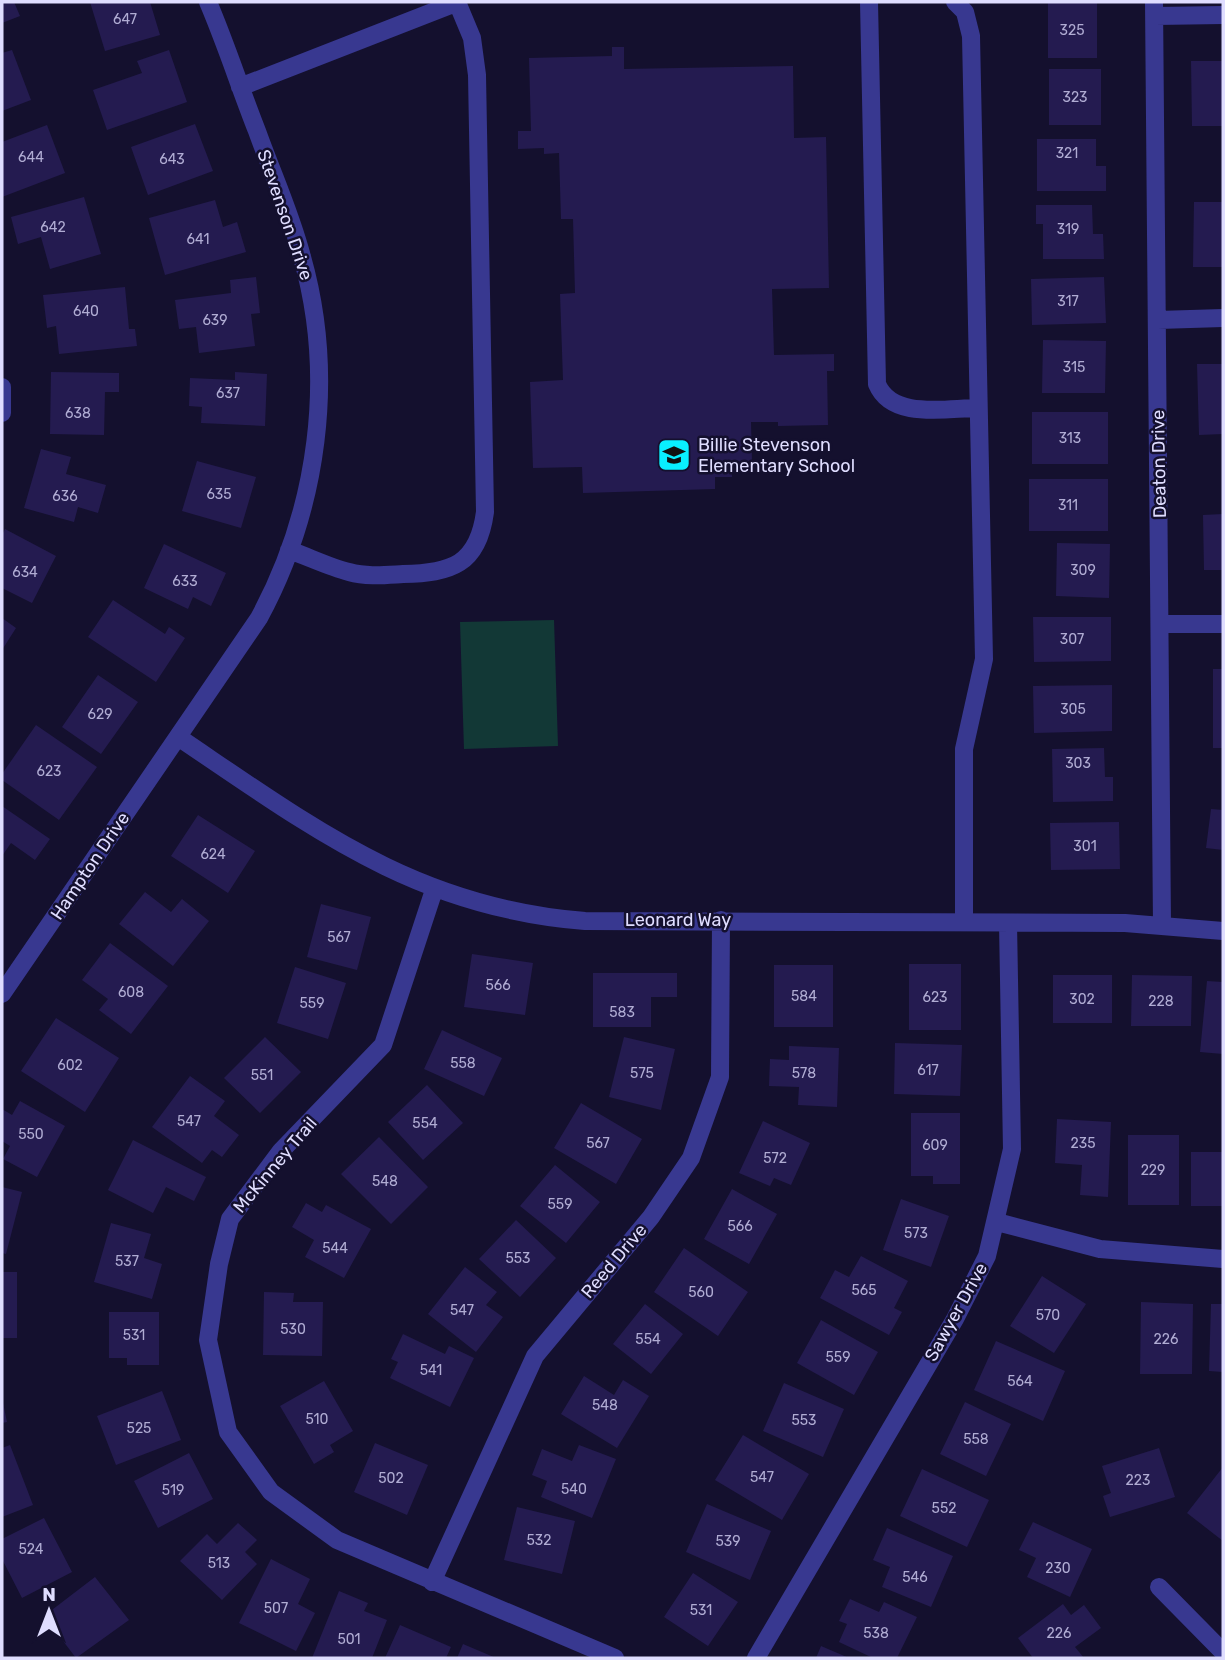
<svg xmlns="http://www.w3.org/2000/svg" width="1225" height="1660" font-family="Rubik,sans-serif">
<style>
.green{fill:#123836}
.building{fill:#241b50}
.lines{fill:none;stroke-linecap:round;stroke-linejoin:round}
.minor{stroke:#383890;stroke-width:18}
.labels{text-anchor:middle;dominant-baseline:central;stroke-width:5;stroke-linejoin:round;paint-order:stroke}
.number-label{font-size:14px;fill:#b0acd3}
.street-label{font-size:18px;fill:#dfddff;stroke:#14102e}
.poi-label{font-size:18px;fill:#dfddff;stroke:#14102e;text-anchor:start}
</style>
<rect width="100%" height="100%" fill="#14102e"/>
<path class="green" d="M554 620 558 746 464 749 460 622Z"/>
<path class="building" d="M2 2H14L20 16 2 23Z
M90 2H150L160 35 105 51Z
M1048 2H1097V58H1048Z
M612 47H624V69L793 66 794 138 826 137 829 288 772 289 774 355 834 354V371H827L828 425 778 426V422H751L752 462 731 463 732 477H715V489L583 493 582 467 533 468 530 382 563 380 560 294 575 293 573 219H561L559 153 544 154V148L518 149V131H531L529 58 612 56Z
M12 50 31 100 2 111V53Z
M169 50 187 102 107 130 93 90 142 73 137 61Z
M1191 61H1223V126H1192Z
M1049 69H1101V125H1049Z
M195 124 213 171 148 195 131 147Z
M47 125 65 173 2 197V142Z
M1037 139H1096V166H1106V191H1037Z
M84 197 101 254 50 269 41 237 18 244 11 217Z
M215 200 223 227 237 222 246 252 165 275 149 218Z
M1194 202H1223V267H1193Z
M1036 205H1092L1093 234H1103L1104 259H1043V224H1036Z
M256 277 260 313 251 314 255 346 199 353 196 327 179 329 175 300 231 293 230 280Z
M1104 277 1106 323 1032 325 1031 279Z
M125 287 129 329H135L137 346 59 354 56 326 47 328 43 295Z
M1043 340 1106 341 1105 393H1042Z
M1197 364H1223V434L1199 435Z
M51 372 119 373V392H105L104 435 50 434Z
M235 372 267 374 265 426 201 423 202 407 189 406 190 378 235 380Z
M1032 412H1108V464H1032Z
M41 449 71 457 66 474 106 485 98 513 78 507 74 522 24 508Z
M197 461 256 477 241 528 182 511Z
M1029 479H1108V531H1029Z
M1223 514V570H1204L1203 515Z
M5 529 56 556 32 603 2 588V535Z
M1057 543 1110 544 1109 598 1056 596Z
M164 544 226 573 211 606 193 597 188 609 144 588Z
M113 600 165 634 169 627 185 638 156 682 88 637Z
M1033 617H1111V661L1034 662Z
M2 618 16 628 2 650Z
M1213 669H1223V748H1213Z
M98 675 138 702 101 754 62 727Z
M1112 685V731L1034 733 1033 686Z
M36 725 97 767 59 820 2 780V774Z
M1104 748 1105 777H1113V801L1053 802 1052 749Z
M2 806 50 839 35 860 11 843 2 856Z
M1211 809 1223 810V850L1206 848Z
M198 815 255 851 228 893 171 856Z
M1119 822 1120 869 1051 870 1050 823Z
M145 892 171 912 182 899 209 921 173 966 119 924Z
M321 904 371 917 357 970 307 957Z
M110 943 168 986 131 1034 99 1010 108 999 82 980Z
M472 954 533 963 525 1015 464 1007Z
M909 964H961V1030H909Z
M774 965H833V1027H774Z
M295 967 346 983 328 1039 277 1023Z
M593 973H677V997H651V1027H593Z
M1053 975H1112V1023H1053Z
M1132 975 1192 976 1191 1026H1131Z
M1207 981 1223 982V1054L1200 1052Z
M56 1018 119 1058 85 1112 21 1071Z
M442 1030 502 1058 484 1096 424 1069Z
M265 1037 301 1072 260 1113 224 1078Z
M624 1037 675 1049 661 1110 609 1097Z
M895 1043 962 1045 960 1096 894 1094Z
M789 1046 839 1048 837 1107 798 1105 799 1087 769 1086 770 1059 789 1060Z
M190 1076 225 1101 214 1116 239 1135 222 1157 212 1150 202 1163 152 1127Z
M427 1085 463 1123 423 1160 388 1122Z
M20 1101 65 1126 37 1177 3 1159 10 1146 2 1141V1109L12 1115Z
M581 1103 642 1139 616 1184 554 1148Z
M911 1113H960V1184H933V1176H911Z
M1057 1119 1111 1122 1108 1197 1080 1195 1082 1165 1055 1163Z
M763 1121 810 1143 791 1185 774 1178 770 1186 739 1173Z
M1128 1135H1179V1205H1128Z
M379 1137 428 1187 391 1224 341 1174Z
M133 1140 206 1177 194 1201 166 1187 153 1213 108 1190Z
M1191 1152H1223V1206H1191Z
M555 1165 600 1202 566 1243 520 1206Z
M2 1187 22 1192 6 1254 2 1253Z
M732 1189 777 1214 749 1264 704 1239Z
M901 1199 949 1216 931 1267 883 1250Z
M306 1203 322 1212 326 1205 371 1229 344 1278 305 1257 314 1240 292 1227Z
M516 1220 556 1258 520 1297 479 1259Z
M111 1223 151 1234 144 1258 162 1264 152 1299 94 1282Z
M684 1248 748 1292 718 1336 654 1292Z
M861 1256 908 1281 894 1308 902 1312 889 1335 820 1298 835 1270 849 1277Z
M465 1267 497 1292 486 1305 503 1317 476 1352 428 1314Z
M2 1272H17V1338H2Z
M1042 1276 1086 1304 1054 1353 1010 1326Z
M264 1292 294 1293 293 1302H323L322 1356 263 1355Z
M1141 1302 1193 1304 1192 1374H1140Z
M645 1304 683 1334 651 1374 613 1344Z
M1211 1304H1223V1372L1209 1371Z
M109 1312H159V1365H127V1358H109Z
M821 1320 878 1352 854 1395 797 1363Z
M403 1334 445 1354 449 1346 474 1358 450 1407 390 1378 398 1362 391 1359Z
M996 1341 1065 1371 1043 1421 974 1390Z
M584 1376 614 1395 623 1380 649 1396 617 1448 561 1414Z
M324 1381 353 1431 330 1445 334 1452 314 1464 280 1406Z
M784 1383 844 1409 823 1457 763 1431Z
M162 1391 181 1440 116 1465 97 1416Z
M2 1398 7 1422 2 1423Z
M965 1402 1011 1424 986 1476 940 1454Z
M743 1435 809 1474 782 1520 715 1480Z
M375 1443 428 1465 407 1515 354 1492Z
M10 1445 33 1505 2 1517V1448Z
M579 1445 616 1459 592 1518 541 1497 547 1481 532 1475 542 1449 572 1461Z
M1159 1448 1175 1497 1110 1517 1103 1496 1111 1493 1102 1466Z
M189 1453 213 1499 158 1528 134 1481Z
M1223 1467V1541L1187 1513Z
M922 1469 989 1500 967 1547 900 1516Z
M707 1504 771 1531 750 1580 686 1552Z
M517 1507 575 1521 562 1574 504 1560Z
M44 1518 72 1572 22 1598 2 1559V1539Z
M1033 1522 1092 1549 1070 1597 1027 1577 1036 1558 1019 1550Z
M238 1523 257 1540 245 1552 257 1564 222 1600 180 1561 207 1534 217 1544Z
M887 1528 953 1556 931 1607 882 1587 890 1567 873 1560Z
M271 1559 310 1579 298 1604 315 1613 296 1651 239 1623Z
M693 1573 738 1602 708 1646 664 1617Z
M95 1577 129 1620 76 1658 44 1616Z
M339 1591 368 1603 364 1611 387 1620 372 1658H312Z
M850 1599 879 1612 884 1602 917 1617 897 1658H873L839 1642 847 1624 839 1621Z
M1063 1604 1071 1615 1084 1605 1101 1628 1075 1647 1084 1658H1033L1018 1638Z
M400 1625 451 1647 446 1658H385Z
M463 1644 496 1658H457Z
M821 1646 849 1658H816Z"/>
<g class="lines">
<path class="minor" d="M869 2 877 384C892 420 946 408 978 408
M955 2 965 12 971 36 984 659 964 749V921
M1154 2 1162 925
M1155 16 1223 15
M240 87 458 2
M1158 320 1223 318
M2 387V413
M289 550C309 557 329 567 349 572 367 577 385 575 403 574 451 573 478 565 485 512L477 75 472 38 457 2
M1161 624H1223
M178 737C313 828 417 908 585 921L1125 923 1223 931
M434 890 383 1045 281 1151 230 1219 219 1264 208 1340 228 1432 271 1492 337 1540 615 1658
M2 994 259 618C318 509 336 377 302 257 291 214 272 173 257 131 240 88 226 44 208 2
M997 1222 1100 1249 1223 1259
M432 1582 535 1356 651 1217 691 1158 720 1077 721 920
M1159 1587 1223 1652
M756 1658 955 1319 987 1256 1012 1149 1008 923"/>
</g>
<defs>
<symbol id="school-square" viewBox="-11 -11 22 22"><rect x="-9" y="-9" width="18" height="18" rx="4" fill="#09efff" stroke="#14102e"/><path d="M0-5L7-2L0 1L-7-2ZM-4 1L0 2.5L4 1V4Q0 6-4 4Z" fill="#111"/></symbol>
</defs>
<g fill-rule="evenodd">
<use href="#school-square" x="655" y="436" width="38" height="38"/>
</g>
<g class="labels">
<g class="number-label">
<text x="125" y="19">647</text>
<text x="1072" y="30">325</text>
<text x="1075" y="97">323</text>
<text x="1067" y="153">321</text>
<text x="31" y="157">644</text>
<text x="172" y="159">643</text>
<text x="53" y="227">642</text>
<text x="1068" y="229">319</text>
<text x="198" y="239">641</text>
<text x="1068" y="301">317</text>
<text x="86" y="311">640</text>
<text x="215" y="320">639</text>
<text x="1074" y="367">315</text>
<text x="228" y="393">637</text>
<text x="78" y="413">638</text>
<text x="1070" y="438">313</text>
<text x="219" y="494">635</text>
<text x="65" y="496">636</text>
<text x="1068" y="505">311</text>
<text x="1083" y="570">309</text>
<text x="25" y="572">634</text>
<text x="185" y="581">633</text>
<text x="1072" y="639">307</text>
<text x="1073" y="709">305</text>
<text x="100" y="714">629</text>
<text x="1078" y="763">303</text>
<text x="49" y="771">623</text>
<text x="1085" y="846">301</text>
<text x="213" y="854">624</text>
<text x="339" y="937">567</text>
<text x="498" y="985">566</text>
<text x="131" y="992">608</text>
<text x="804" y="996">584</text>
<text x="935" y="997">623</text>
<text x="1082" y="999">302</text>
<text x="1161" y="1001">228</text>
<text x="312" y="1003">559</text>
<text x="622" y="1012">583</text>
<text x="463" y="1063">558</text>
<text x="70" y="1065">602</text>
<text x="928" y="1070">617</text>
<text x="642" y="1073">575</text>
<text x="804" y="1073">578</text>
<text x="262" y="1075">551</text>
<text x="189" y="1121">547</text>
<text x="425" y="1123">554</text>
<text x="31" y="1134">550</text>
<text x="598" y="1143">567</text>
<text x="1083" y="1143">235</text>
<text x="935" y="1145">609</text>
<text x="775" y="1158">572</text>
<text x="1153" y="1170">229</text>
<text x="385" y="1181">548</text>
<text x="560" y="1204">559</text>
<text x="740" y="1226">566</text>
<text x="916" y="1233">573</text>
<text x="335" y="1248">544</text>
<text x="518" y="1258">553</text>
<text x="127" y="1261">537</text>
<text x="864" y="1290">565</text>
<text x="701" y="1292">560</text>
<text x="462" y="1310">547</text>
<text x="1048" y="1315">570</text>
<text x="293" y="1329">530</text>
<text x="134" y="1335">531</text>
<text x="648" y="1339">554</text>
<text x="1166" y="1339">226</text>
<text x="838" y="1357">559</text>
<text x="431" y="1370">541</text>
<text x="1020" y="1381">564</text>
<text x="605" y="1405">548</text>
<text x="317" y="1419">510</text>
<text x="804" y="1420">553</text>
<text x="139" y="1428">525</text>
<text x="976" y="1439">558</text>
<text x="762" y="1477">547</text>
<text x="391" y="1478">502</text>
<text x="1138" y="1480">223</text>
<text x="574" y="1489">540</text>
<text x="173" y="1490">519</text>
<text x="944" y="1508">552</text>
<text x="539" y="1540">532</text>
<text x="728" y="1541">539</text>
<text x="31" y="1549">524</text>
<text x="219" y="1563">513</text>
<text x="1058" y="1568">230</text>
<text x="915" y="1577">546</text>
<text x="276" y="1608">507</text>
<text x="701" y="1610">531</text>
<text x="876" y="1633">538</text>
<text x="1059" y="1633">226</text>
<text x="349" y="1639">501</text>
</g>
<g class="street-label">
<text transform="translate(285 215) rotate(71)">Stevenson Drive</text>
<text transform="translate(1159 464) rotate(-91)">Deaton Drive</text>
<text transform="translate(90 866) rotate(-56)">Hampton Drive</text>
<text x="678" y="920">Leonard Way</text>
<text transform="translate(275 1165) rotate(-50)">McKinney Trail</text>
<text transform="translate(614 1261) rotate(-50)">Reed Drive</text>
<text transform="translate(956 1312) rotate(-61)">Sawyer Drive</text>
</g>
<g class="poi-label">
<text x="698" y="445">Billie Stevenson<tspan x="698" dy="21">Elementary School</tspan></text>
</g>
</g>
<rect width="1225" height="1660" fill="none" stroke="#dfddff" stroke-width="7"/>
<g transform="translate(49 1611)" stroke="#14102e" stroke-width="5" paint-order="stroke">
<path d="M0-5L12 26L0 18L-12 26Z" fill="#dfddff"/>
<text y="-10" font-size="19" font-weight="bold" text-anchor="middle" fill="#dfddff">N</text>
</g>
</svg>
